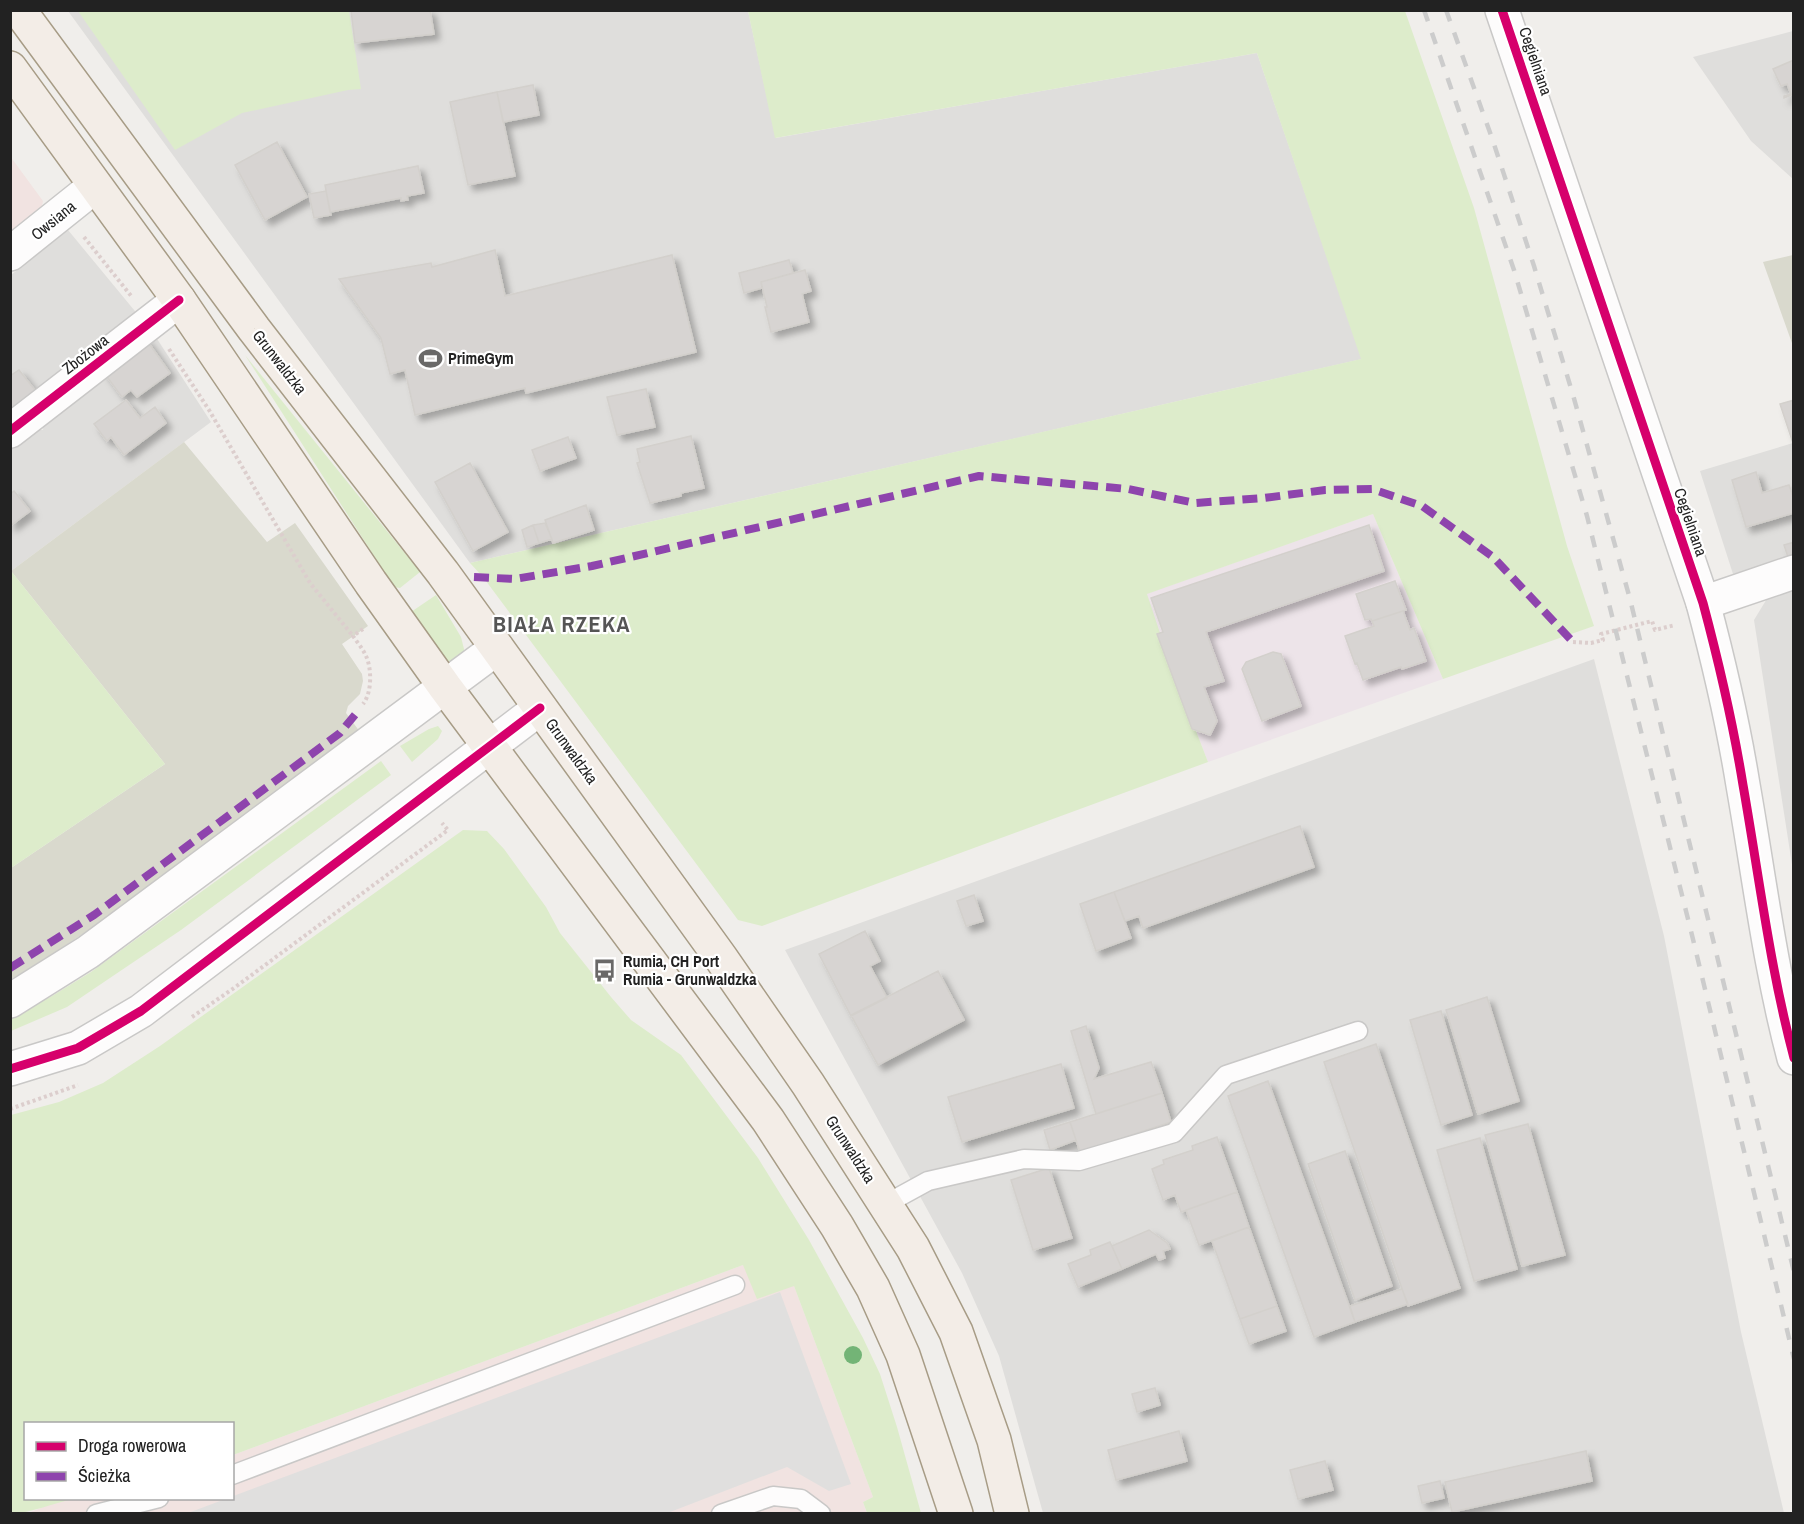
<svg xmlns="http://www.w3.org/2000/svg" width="1804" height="1524" font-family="'Archivo Narrow',sans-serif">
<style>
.residential{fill:#dfdedc}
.commercial{fill:#f1e3e1}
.industrial{fill:#ede4e9}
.construction{fill:#d9d9cd}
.grass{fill:#ddeccb}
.parking{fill:#e0dfde}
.building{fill:#d7d4d2;stroke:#d3d0cc;stroke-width:1.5;filter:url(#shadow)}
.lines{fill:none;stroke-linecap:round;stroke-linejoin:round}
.service-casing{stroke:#c9c8c7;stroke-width:21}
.minor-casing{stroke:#c9c8c7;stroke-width:36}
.tertiary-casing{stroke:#c9c8c7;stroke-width:36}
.primary-casing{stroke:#a79c86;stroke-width:36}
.path{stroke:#dccecd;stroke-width:4;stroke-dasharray:3 3;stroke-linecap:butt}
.service{stroke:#fdfcfc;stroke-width:18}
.minor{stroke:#fdfcfc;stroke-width:33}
.tertiary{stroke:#fdfcfc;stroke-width:33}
.primary{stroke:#f3ede7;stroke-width:33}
.rail{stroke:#ccc;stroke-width:4.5;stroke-dasharray:12 12;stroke-linecap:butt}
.quiet{stroke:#8e44ad;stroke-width:8;stroke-dasharray:15 8;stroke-linecap:butt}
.cycleway-casing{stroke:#fff;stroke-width:13}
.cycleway{stroke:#d6006c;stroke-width:9}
.tree{fill:#73b476}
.labels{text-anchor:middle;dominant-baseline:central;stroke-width:4.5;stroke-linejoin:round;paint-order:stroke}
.street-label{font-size:16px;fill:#222;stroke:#fff}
.poi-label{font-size:16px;font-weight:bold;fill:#222;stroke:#fff;text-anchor:start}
.district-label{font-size:22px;font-weight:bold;letter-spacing:1.5px;fill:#555;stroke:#fff}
</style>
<defs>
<filter id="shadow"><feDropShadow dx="5.5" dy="5.5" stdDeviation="3" flood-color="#0004"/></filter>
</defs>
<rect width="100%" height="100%" fill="#f0eeeb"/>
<path class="residential" d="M68 11H748L776 138 1257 53 1362 359 470 563Z
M1793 31V179L1751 141 1693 57Z
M68 230 139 316 11 415V275Z
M150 328 211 422 11 571V437L23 427 43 430 45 410Z
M1793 443V556L1733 574 1700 471Z
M1793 586V871L1754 620 1768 597Z
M1594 659 1664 936 1741 1332 1784 1513H1043L999 1356 962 1273 785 950Z"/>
<path class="commercial" d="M10 156 43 201 40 214 10 238Z
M743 1265 794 1286 873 1497 863 1502 867 1514H26L53 1503 74 1499 232 1498 233 1455Z"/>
<path class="industrial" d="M1373 514 1443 679 1208 762 1196 731 1192 729 1157 634 1146 594Z"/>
<path class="construction" d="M1793 255H1794L1793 346 1763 262Z
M184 442 267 542 295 523 368 626 342 644 362 674 363 681 360 694 348 706 346 713 360 732 118 910 35 966 11 979V868L165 764 11 571Z"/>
<path class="grass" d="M78 11H349L361 89 348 90 242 113 175 150Z
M748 11H1405L1474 208 1567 546 1594 626 1443 679 1373 514 1147 594 1160 633 1158 635 1192 729 1196 731 1208 762 762 926 738 920 483 577 470 563 1361 359 1257 53 775 138Z
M245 355 420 572 400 588 394 587Z
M11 571 165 764 11 868H10Z
M436 595 461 637 467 661 453 671 411 612Z
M438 726 442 731 438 739 412 762 400 746 429 729Z
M381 761 391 775 181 930 67 1007 11 1031 10 1018 52 996 91 972Z
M463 830 487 831 504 849 546 907 560 933 611 997 631 1020 681 1055 758 1158 809 1240 863 1338 880 1374 897 1427 921 1513H867L863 1502 873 1497 794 1286 757 1299 743 1265 233 1455 232 1424H26V1498L74 1499C52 1503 32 1513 11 1514V1115L59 1102 103 1083 160 1046Z"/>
<path class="parking" d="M780 1292 851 1484 829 1491 787 1467 665 1514 188 1513Z"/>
<path class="building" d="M351 10H430L434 34 355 43Z
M1794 60V94L1784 98V96L1791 94 1787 84 1781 86 1773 69Z
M533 85 539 115 503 122 497 92Z
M497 92 515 176 468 185 450 102Z
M277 142 307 197 265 220 235 165Z
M418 166 424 193 407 196 408 200 401 201V198L330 212 325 185Z
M326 191 331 215 314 218 309 194Z
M495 250 505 296 672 255 696 352 526 393 525 388 415 415 405 370 390 374 381 338 339 279 431 263 432 267Z
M789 260 793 273 761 282 762 288 744 293 739 273Z
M805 270 811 291 802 294 809 322 771 332 765 307H767L761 282Z
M145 338 170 373 137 397 131 390 122 397 102 370Z
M19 370 38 394 10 415V376Z
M646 389 655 427 617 435 607 397Z
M126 400 140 418 155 407 166 423 124 455 111 437 107 441 94 424Z
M1794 400V443H1793L1780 404Z
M691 436 704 488 681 493V496L650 503 637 463 640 462 637 449Z
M568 437 576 458 540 471 532 450Z
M470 463 508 532 473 551 435 482Z
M1756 472 1762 493 1789 485 1794 500V513L1746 527 1732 480Z
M14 491 30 511 10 526V494Z
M586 505 594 530 553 543 545 520Z
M545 523 552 539 539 543 533 525Z
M533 525 539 543 527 547 522 530Z
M1369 525 1384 571 1206 632 1224 681 1204 687 1217 721 1210 735 1192 729 1157 634 1163 632 1151 598Z
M1794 542V555L1788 557 1784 545Z
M1395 581 1406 610 1372 621 1371 619 1365 620 1356 594Z
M1403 611 1410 630 1414 628 1426 661 1402 669 1401 667 1363 680 1357 663 1355 664 1345 636 1374 626 1372 621Z
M1273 652 1281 654 1301 706 1262 721 1242 669 1246 662Z
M1300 826 1314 867 1143 928 1139 916 1125 921 1114 892Z
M1114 892 1131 938 1096 951 1080 904Z
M974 895 983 921 966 926 957 901Z
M865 931 880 961 870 966 887 998 851 1016 819 954Z
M938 971 964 1020 878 1065 851 1015Z
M1487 997 1519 1101 1478 1114 1446 1010Z
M1441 1011 1472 1115 1441 1125 1410 1020Z
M1086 1026 1099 1068 1094 1079 1151 1062 1162 1093 1096 1114 1071 1031Z
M1376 1044 1460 1288 1408 1306 1324 1062Z
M1061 1064 1074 1108 962 1142 948 1097Z
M1268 1081 1355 1322 1314 1337 1228 1096Z
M1162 1093 1171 1122 1080 1152 1070 1122Z
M1070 1122 1076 1140 1050 1150 1044 1130Z
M1528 1124 1565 1255 1522 1266 1485 1135Z
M1217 1137 1237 1192 1181 1212 1175 1195 1163 1200 1152 1169 1164 1164 1163 1160 1193 1150 1192 1146Z
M1480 1138 1517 1269 1474 1281 1437 1150Z
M1345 1151 1392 1286 1355 1300 1308 1164Z
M1049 1168 1072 1238 1033 1250 1011 1180Z
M1237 1192 1249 1227 1199 1245 1186 1210Z
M1249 1227 1277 1306 1240 1319 1212 1241Z
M1149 1230 1167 1243 1170 1249 1163 1251 1165 1258 1159 1260 1156 1254 1122 1269 1112 1246Z
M1110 1242 1122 1269 1078 1287 1068 1264 1091 1255 1090 1250Z
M1402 1289 1408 1304 1355 1322 1350 1306Z
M1277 1306 1286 1331 1249 1344 1240 1319Z
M1155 1388 1160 1405 1137 1412 1132 1394Z
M1179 1431 1187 1461 1116 1480 1108 1450Z
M1586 1451 1592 1481 1452 1512 1445 1482Z
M1325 1461 1333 1490 1298 1499 1290 1470Z
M1440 1481 1444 1498 1422 1503 1418 1486Z"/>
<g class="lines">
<defs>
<path id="service" d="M886 1204 928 1181 1024 1159 1079 1161 1174 1133 1226 1075 1358 1031
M232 1475 735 1285
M96 1514 159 1498
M721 1514 773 1496 801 1499 821 1514"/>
<path id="minor" d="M10 254 95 186
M10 431 179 300
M1703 603 1794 572
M10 1001 88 952 497 648
M10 1069 78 1048 141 1011 540 708"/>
<path id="tertiary" d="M1502 10 1703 603C1719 663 1733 723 1743 785 1759 876 1770 968 1794 1058"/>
<path id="primary" d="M19 10 254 329 443 573 721 958 808 1084 913 1248 956 1332 994 1440 1012 1514
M10 68 179 300 371 583 445 687 768 1120 837 1226 873 1288 903 1355 956 1514"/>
</defs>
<use href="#service" class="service-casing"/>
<use href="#minor" class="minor-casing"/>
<use href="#tertiary" class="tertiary-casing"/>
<use href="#primary" class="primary-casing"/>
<path class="path" d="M84 237 132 297
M169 349 209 410 310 583 353 636
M363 629 353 636C357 642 363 649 366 656 372 669 372 693 363 704
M1573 642 1591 643 1603 640 1601 634 1652 621 1655 630 1675 625
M192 1017 234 988 448 830 442 823
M10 1109 78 1085"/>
<use href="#service" class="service"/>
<use href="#minor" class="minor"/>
<use href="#tertiary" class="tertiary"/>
<use href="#primary" class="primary"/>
<path class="rail" d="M1424 10 1514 270 1587 516 1691 931 1794 1359
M1446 10 1492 138 1534 266 1573 395 1630 599 1794 1272"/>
<path class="quiet" d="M474 577 515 579 592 566 979 476 1128 489 1195 503 1264 498 1325 490 1372 489 1422 506 1493 557 1573 642
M10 968 94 915 340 733 359 710"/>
<defs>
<path id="cycleway" d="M1502 10 1703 603C1719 663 1733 723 1743 785 1759 876 1770 968 1794 1058
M10 431 179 300
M10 1069 78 1048 141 1011 540 708"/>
</defs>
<use href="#cycleway" class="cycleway-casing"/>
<use href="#cycleway" class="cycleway"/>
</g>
<circle class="tree" cx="853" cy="1355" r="9"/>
<defs>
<symbol id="stadium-bare" viewBox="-9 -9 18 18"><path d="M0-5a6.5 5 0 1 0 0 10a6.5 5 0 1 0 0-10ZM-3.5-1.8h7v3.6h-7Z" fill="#6a6968" stroke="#fff" stroke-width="2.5" paint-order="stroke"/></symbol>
<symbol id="bus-bare" viewBox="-9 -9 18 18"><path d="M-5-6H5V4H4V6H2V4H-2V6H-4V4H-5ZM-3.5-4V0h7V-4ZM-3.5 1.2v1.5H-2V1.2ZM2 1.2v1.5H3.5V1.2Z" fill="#6a6968" stroke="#fff" stroke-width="2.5" paint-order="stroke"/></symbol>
</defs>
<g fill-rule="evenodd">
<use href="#stadium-bare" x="414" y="342" width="33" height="33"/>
<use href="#bus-bare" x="588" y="954" width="33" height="33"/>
</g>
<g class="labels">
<g class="street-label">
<text transform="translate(1536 61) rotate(71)">Cegielniana</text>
<text transform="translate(53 220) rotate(-39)">Owsiana</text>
<text transform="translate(85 354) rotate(-38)">Zbożowa</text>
<text transform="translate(280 362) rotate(52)">Grunwaldzka</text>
<text transform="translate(1691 522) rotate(71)">Cegielniana</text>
<text transform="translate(572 751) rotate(54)">Grunwaldzka</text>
<text transform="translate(851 1149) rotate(57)">Grunwaldzka</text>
</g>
<g class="poi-label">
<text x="448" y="358">PrimeGym</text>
<text x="623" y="961">Rumia, CH Port<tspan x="623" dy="18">Rumia - Grunwaldzka</tspan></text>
</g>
<g class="district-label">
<text x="562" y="624">BIAŁA RZEKA</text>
</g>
</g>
<rect width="1804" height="1524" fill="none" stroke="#222222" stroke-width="24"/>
<rect x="24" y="1422" width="210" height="78" fill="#ffffff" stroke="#a7a7a7" stroke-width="1.5"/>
<rect x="36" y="1442" width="30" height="9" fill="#d6006c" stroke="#a7a7a7" stroke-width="1.5"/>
<text x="78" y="1452" font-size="18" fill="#222222">Droga rowerowa</text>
<rect x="36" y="1472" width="30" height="9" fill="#8e44ad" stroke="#a7a7a7" stroke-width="1.5"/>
<text x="78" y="1482" font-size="18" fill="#222222">Ścieżka</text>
</svg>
